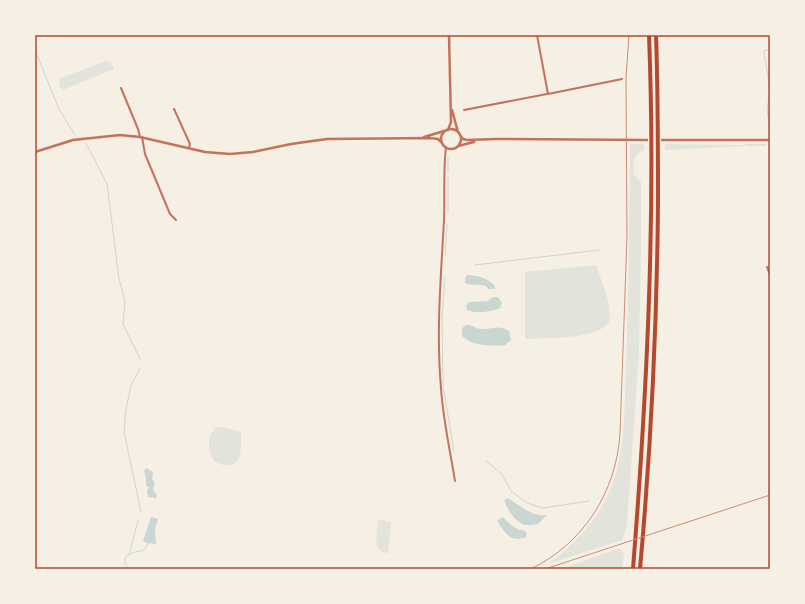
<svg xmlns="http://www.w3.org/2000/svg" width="805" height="604" font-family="'Alegreya Sans',sans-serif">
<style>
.green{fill:#e2e4dc}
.water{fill:#c9d6d2}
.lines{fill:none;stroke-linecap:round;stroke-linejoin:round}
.stream{stroke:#c9d6d2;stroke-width:1}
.minor{stroke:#c5725c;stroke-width:2}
.tertiary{stroke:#c5725c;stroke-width:2.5}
.motorway{stroke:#b5482f;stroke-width:4}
.rail{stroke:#cf8b77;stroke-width:1}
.neatline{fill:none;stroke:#b5482f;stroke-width:1.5}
</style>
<rect width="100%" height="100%" fill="#f6efe4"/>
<path class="green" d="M106 61 112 64 114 69 63 90 60 87 59 82 61 78Z
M630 144H644V150C632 155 634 162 634 174L641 182V248L639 353 627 526 622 540 548 564C576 543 597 521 611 488 626 450 624 408 626 368 629 294 629 219 630 144Z
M665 144 743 145 746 146 665 150Z
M596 265C601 280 611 302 610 318 608 340 542 338 525 339V272Z
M217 427H222L241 432C241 439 242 454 238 460 233 469 219 465 213 460 208 448 206 436 217 427Z
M380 519 391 523 388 553C371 553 377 533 378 521Z
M620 548 624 554 622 569H560Z"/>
<path class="water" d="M468 275C478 276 488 278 495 286V289H488L486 286C479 284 471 286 465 283V278Z
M493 297H498L502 303 500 308C490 312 478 314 467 310L466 306 469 302 488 301Z
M466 325C472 324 475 329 481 329 492 330 499 324 509 331L511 340 504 346C489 345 474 347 462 336V328Z
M146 468 153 472 152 479 155 482 153 490 157 495 156 498 148 497 147 491 149 487 146 486V478L144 471Z
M508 498C519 505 534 518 547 515L538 524C533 525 527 526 522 524 513 519 507 509 504 500Z
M151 517 158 519 155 529 156 544 148 543 143 541Z
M503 517C510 524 515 530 525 531L527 534 526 537C509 543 506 533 497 521Z"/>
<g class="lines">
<path class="stream" d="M770 49 764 51V53L770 89 767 111 770 128
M35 50 59 109 75 135
M85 143 89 149 107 184 119 279 125 301 123 324 140 359
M746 145H766
M448 157V172
M448 213V177
M445 256 447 224
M475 265 599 250
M445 277 442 318 443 385 454 452
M140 369 131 385 126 409 124 432 141 512
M486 461 502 474 511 491 527 503 543 508 589 501
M129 555C135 549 145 555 148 543
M128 569 125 563V558L129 555 138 521"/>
<path class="minor" d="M537 35 548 94 622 79
M121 88 138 129 140 137
M174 109 190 144 189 148
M464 110 547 94
M142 137 145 154 170 214 176 220
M446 147C443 172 445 196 444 220 441 276 436 332 441 388 443 419 450 450 455 481
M767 267 770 275"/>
<path class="tertiary" d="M452 110 458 132
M441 139a10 10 0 1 1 20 0a10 10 0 1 1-20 0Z
M448 130 451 122 449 35
M460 135 463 139 467 140 496 139 647 140
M424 137 444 131
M662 140H770
M458 146 474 142
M35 152 73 140 120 135 140 137 205 152 230 154 253 152 291 144 327 139 430 138 438 139 441 142"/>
<path class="motorway" d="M633 569C647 392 656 213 649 35
M640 569C651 447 657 324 658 201 658 146 658 90 656 35"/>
<path class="rail" d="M531 569C584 543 616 492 620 434L627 237 626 78 629 35
M545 569 770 495"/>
</g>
<rect width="805" height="604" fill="none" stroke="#f6efe4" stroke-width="72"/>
<rect x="36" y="36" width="733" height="532" class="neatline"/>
</svg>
